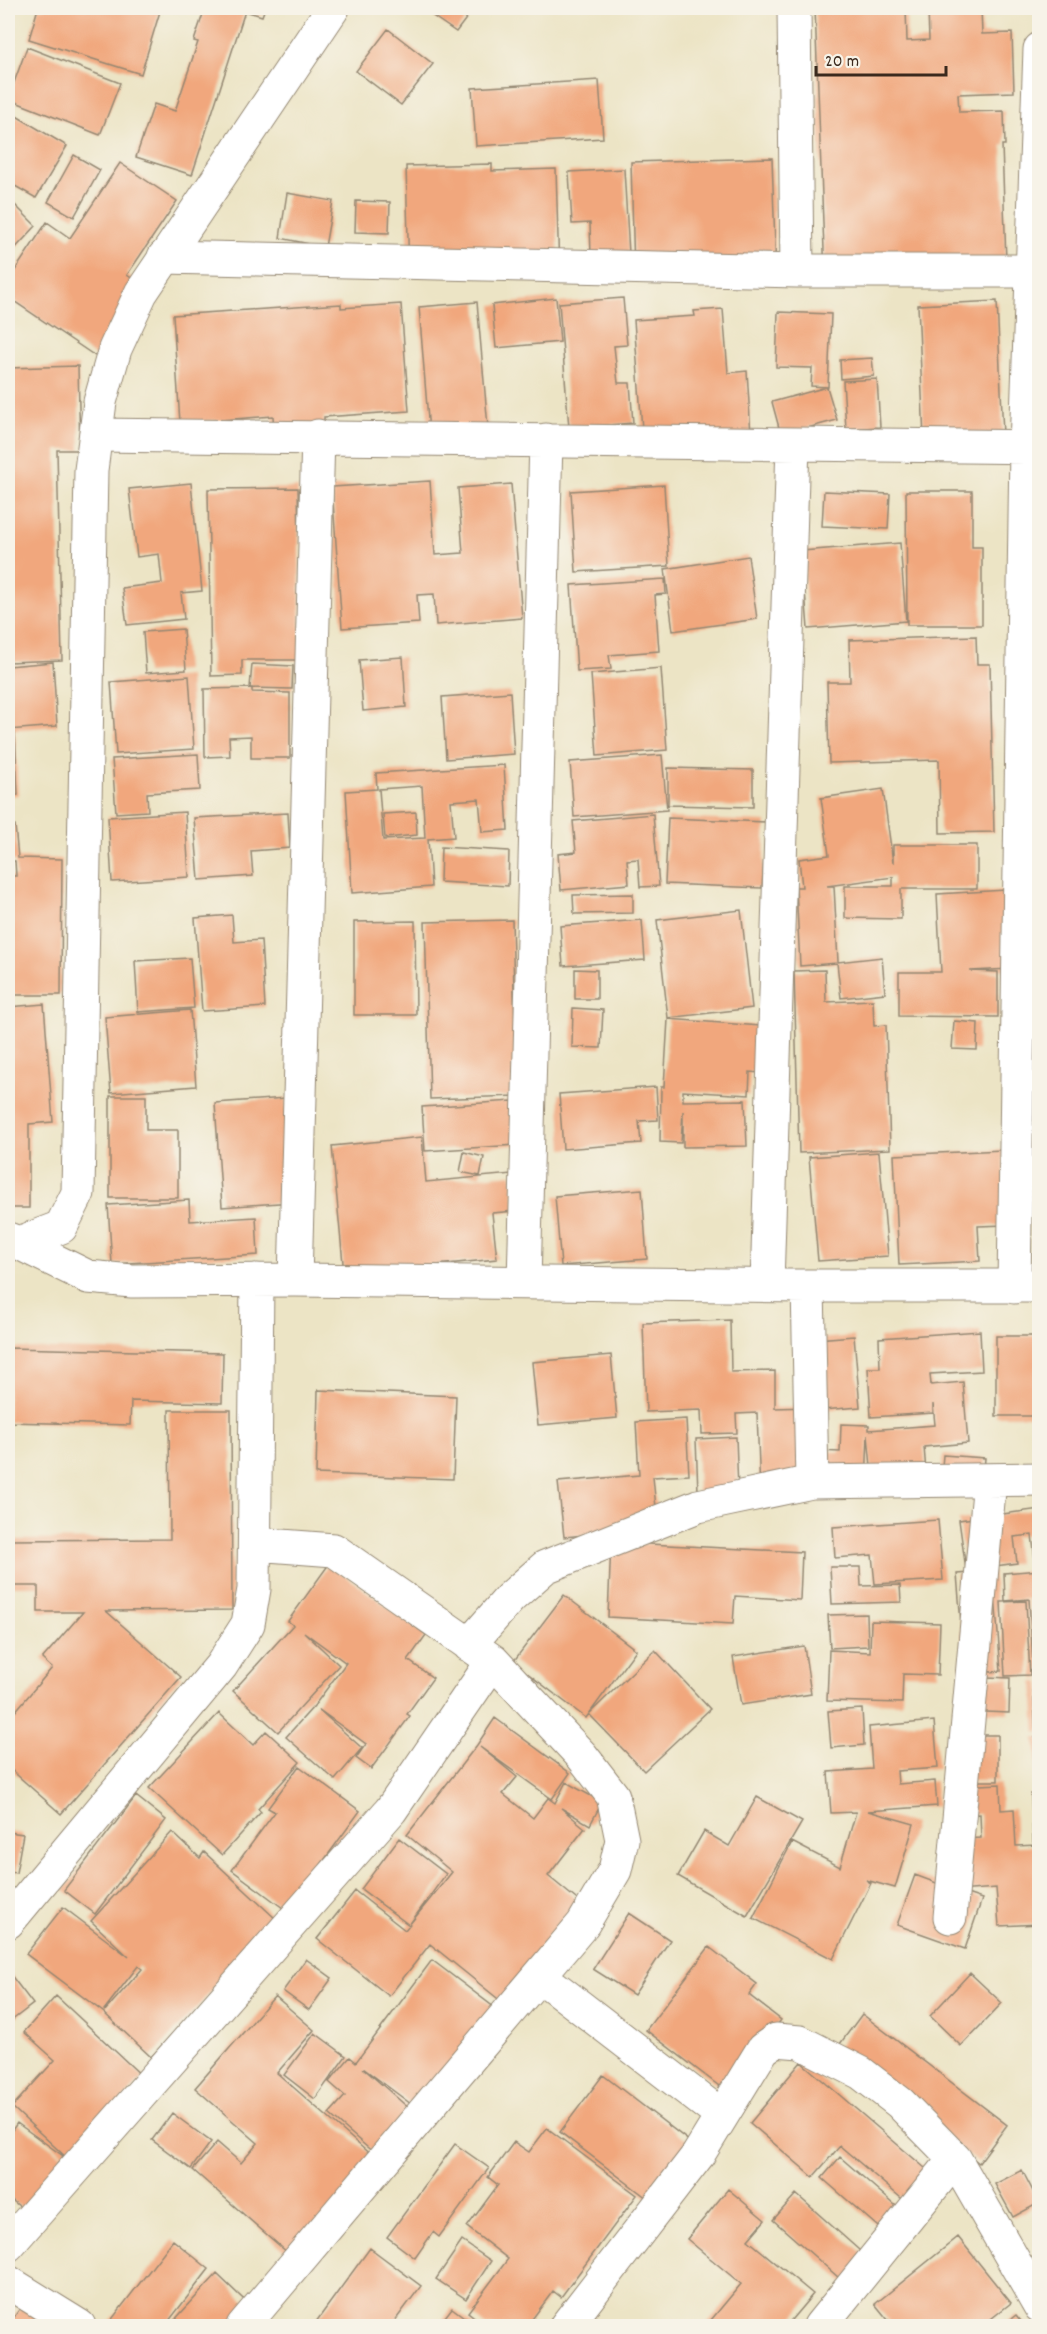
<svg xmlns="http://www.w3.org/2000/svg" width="1047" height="2334" font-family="Dekko,sans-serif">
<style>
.building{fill:#f1a77d;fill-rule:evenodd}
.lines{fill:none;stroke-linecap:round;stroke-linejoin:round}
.street-casing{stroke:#948772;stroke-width:35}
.secondary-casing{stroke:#948772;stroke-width:35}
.street{stroke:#fff;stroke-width:33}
.secondary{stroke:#fff;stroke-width:33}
</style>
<rect width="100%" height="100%" fill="#f7f3e8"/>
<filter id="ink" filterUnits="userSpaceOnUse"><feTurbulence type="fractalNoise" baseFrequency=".0167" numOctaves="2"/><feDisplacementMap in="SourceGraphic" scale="12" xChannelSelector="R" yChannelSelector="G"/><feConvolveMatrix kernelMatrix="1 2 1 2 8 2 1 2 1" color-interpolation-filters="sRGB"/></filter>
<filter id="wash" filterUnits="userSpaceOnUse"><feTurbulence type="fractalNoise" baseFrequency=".008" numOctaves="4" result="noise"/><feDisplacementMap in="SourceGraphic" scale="24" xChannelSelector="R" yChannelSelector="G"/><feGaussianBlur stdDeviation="1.35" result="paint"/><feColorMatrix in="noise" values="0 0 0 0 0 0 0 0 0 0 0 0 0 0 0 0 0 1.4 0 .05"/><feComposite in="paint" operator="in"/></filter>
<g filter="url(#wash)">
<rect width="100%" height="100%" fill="#ece4c5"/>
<g id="blocks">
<path class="building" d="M38 8H161L141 74 29 39Z
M205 8H265L262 16 245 11 192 175 136 157 154 104 175 111 198 42 194 41Z
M421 8H474L456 32Z
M815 8H906L907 41 929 40 928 8H981L982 34 1012 33 1014 92 958 94 959 112 1004 111 1005 145H1002L1006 261 825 277Z
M388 29 433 64 401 105 356 71Z
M27 47 120 83 100 135 8 99Z
M599 80 603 138 476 146 472 88Z
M8 111 67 146 36 198 8 182Z
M74 155 100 170 74 217 48 202Z
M772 158 776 274 634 272 631 162Z
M120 163 177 201 127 275 154 293 107 364 8 297V281L47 222 70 238Z
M492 164V171L556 169 559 272 409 274 406 166Z
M624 169 629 254 591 256 590 223 572 224 569 172Z
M287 193 333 201 325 247 280 238Z
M8 198 36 226 8 256Z
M356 201 390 202 389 233 355 232Z
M556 298 560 342 496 348 492 305Z
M623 298 627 345 614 346 618 383H630L633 423 569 428 559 303Z
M997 301 1003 435 924 439 918 305Z
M477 302 488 427 429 432 419 307Z
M341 304V308L401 304 409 411 324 417V429L274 432 273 416 180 423 173 315Z
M723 309 728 373 747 371 751 435 643 443 634 320 695 316 694 311Z
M778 312 831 314 828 387 811 386 812 368 776 367Z
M872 358 874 376 841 379 840 360Z
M78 366 80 450H57L62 660 8 662V368Z
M877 379 880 427 846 429 843 381Z
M827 387 837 420 781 435 772 402Z
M430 481 435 555 463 553 458 488 511 484 522 618 436 625 434 594 417 595 419 623 342 628 332 487Z
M191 483 202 591 181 593 184 619 127 625 122 588 162 583 159 554 137 557 129 489Z
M664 485 669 566 576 572 571 491Z
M298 488 301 660H242V675L211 676 208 489Z
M824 491 890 494 888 529 822 526Z
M906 491H972V547H982V625H907Z
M900 543 906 621 808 629 802 551Z
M748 556 757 619 673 631 665 569Z
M665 579 666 594 655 595 659 651 609 655 611 669 577 671 571 585Z
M183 629 186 670 146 673 143 632Z
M976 636 977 664H990L994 832 940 833 939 760 829 763 827 682H850L849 640Z
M403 657 406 707 363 711 359 660Z
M53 662 57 726 8 730V666Z
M252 664 293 666 292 689 250 688Z
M661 668 667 750 597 756 591 674Z
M189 676 194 749 116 754 111 682Z
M252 688V692L290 693V758H251V736L229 737 230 756 205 757 204 689Z
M510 692 514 754 446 759 442 697Z
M15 733 18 795 8 796V734Z
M198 754 200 790 147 793 148 811 116 813 112 759Z
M662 755 667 810 574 817 570 762Z
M504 765 508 830 482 832 479 799 451 801 454 837 428 839 431 887 352 893 346 791 377 789 376 773ZM422 786 425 838 383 840 379 789Z
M668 768 753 770V807L668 805Z
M883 789 893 863V845H977V889H901V919L845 918V886H893V877L827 886H834L838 962 882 957 885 993 841 998 837 963 800 966 796 887H802L799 859 829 855 821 798Z
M185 812 189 877 112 882 108 817Z
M416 812 417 835 385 838 383 814Z
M288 813 290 848 251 851 253 876 199 880 194 818Z
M653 814 659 886 640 887 638 859 627 860 629 884 561 890 558 854 576 852 573 821Z
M668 818 766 822 762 888 665 884Z
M15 825 18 858 62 859 61 995H8V876H16L15 861H8V826Z
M441 847 509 851 508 886 440 882Z
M1006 890 1011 969 970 971 998 972V1017L899 1016V972H941L937 894Z
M633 894V913L574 914 573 895Z
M1037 903H1040V960H1037Z
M741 910 752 1008 668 1018 657 920Z
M232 915 234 942 261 940 265 1007 202 1011 195 918Z
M512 920 517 1096 430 1099 425 922Z
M642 920 645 960 563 966 560 926Z
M415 921 416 1015H354V922Z
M190 958 194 1008 138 1012 135 961Z
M575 969 597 970V999H575Z
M825 970 826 1002 873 1000 874 1026 886 1025 890 1149 799 1153 794 971Z
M1036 984H1040V1023H1038Z
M44 1004 53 1122 29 1124V1208H8V1007Z
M573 1008 603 1010 601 1048 572 1047Z
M190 1010 196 1086 111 1093 105 1017Z
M668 1019 775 1027 772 1074 750 1072 749 1095 683 1091V1101L745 1100 747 1146 683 1147V1111L681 1143 660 1142 661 1087H664Z
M954 1021 978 1023 977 1050 952 1049Z
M1033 1050H1040V1073H1033Z
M656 1087 658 1120 639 1121 641 1143 563 1149 559 1094Z
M110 1096H146V1130H178V1198H110Z
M286 1098 293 1202 222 1207 215 1103Z
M513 1101 516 1145 425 1151 422 1107Z
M1031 1117H1040V1150H1031Z
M422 1137 426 1182 512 1174 516 1211 492 1213 497 1259 344 1274 332 1146Z
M1003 1150 1006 1225 978 1226 980 1261 899 1265 894 1155Z
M464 1152 484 1157 480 1176 460 1172Z
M879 1152 888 1256 818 1261 809 1157Z
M642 1189 647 1259 561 1266 555 1196Z
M189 1200 190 1221 256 1217 258 1255 112 1264 108 1205Z
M730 1320 731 1372 775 1371V1408L810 1407 813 1491 760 1493 757 1413 736 1414 737 1433 702 1434 701 1410 646 1412 643 1323Z
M980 1331 982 1371 930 1374 931 1385 963 1382 968 1443 924 1447 927 1484 873 1488 868 1435 866 1484 817 1481 818 1451 840 1452 841 1424 869 1425V1430L935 1425 933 1404V1413L871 1417 868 1368H880L879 1338Z
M854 1336 860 1407 822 1410 816 1339Z
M996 1336H1040V1416H996Z
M8 1348 223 1353 222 1403 131 1401 130 1425 8 1422Z
M611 1355 617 1418 538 1425 532 1362Z
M318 1390 456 1396 453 1479 316 1474Z
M169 1410H231L232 1610 106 1611 181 1677 61 1814 8 1767V1720L52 1668 42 1659 83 1612H38V1586H8V1540L170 1539Z
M686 1419 689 1475 653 1477 658 1528 564 1537 558 1482 639 1475 636 1422Z
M736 1437 738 1490 698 1492 696 1439Z
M943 1455 985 1458 983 1482 941 1478Z
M1040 1509V1566L1036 1567 1032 1535 1014 1537 1017 1563 966 1570 959 1520Z
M938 1520 943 1580 875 1584 872 1555 835 1558 833 1527Z
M611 1542 802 1552 800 1600 735 1596 733 1624 608 1617Z
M329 1564 426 1635 408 1660 433 1678 407 1714 410 1716 371 1769 356 1758 366 1744 318 1709 362 1748 335 1780 286 1737 314 1706 346 1663 304 1632 339 1665 278 1732 233 1691 293 1625 288 1621Z
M830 1567H860L861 1586 900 1585 901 1602 832 1604Z
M1040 1570V1679H1034L1029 1599 1005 1601 1004 1573Z
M993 1571 1001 1671 965 1674 957 1574Z
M564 1595 636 1650 586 1718 513 1662Z
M1026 1601 1030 1675 1005 1676 1001 1602Z
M867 1614 868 1646 830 1648 828 1615Z
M871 1621 940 1623 938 1675 903 1674 902 1703 827 1701 829 1650 870 1652Z
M804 1646 811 1694 741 1705 733 1657Z
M655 1650 710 1709 644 1771 589 1714Z
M964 1676 1010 1678 1009 1713 962 1711Z
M1033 1682H1040V1732L1036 1733Z
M862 1709 864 1745 831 1748 828 1711Z
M219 1713 253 1745 266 1731 300 1762 258 1809 261 1812 222 1855 149 1788Z
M495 1718 570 1773 552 1799 480 1747 517 1777 503 1794 533 1818 548 1798 555 1803 566 1782 602 1802 590 1825 561 1808 585 1828 548 1876 581 1903 502 2002 430 1944 389 1996 317 1939 355 1891 405 1930 452 1872 407 1835 477 1745Z
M934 1721 938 1768 897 1771 898 1784 935 1781 937 1806 868 1811 914 1824 895 1888 866 1880 871 1883 833 1959 753 1918 792 1842 840 1867 856 1812 831 1813 828 1772 872 1769 869 1727Z
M958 1735H998V1781H958Z
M1035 1738H1040V1776H1038Z
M299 1766 360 1811 287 1911 232 1870 275 1812 268 1808Z
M1000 1784 1001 1810 1014 1809 1016 1846 1037 1845 1040 1924 999 1926 996 1888 958 1891 982 1899 965 1949 897 1925 915 1875 947 1887 944 1840 981 1838 980 1814 959 1815 957 1786Z
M1031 1794H1040V1842H1033Z
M136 1796 166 1820 95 1914 64 1890Z
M757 1797 802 1822 747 1916 678 1876 704 1831 729 1846Z
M8 1832 23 1834 16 1873 10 1872 9 1878Z
M172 1832 200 1858 204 1852 277 1920 151 2057 103 2012 26 1954 63 1907 129 1957 91 1921ZM138 1966 142 1969 105 2011 104 2010Z
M399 1838 446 1874 409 1925 361 1889Z
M629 1913 670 1940 634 1995 593 1969Z
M709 1947 757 1984 749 1995 781 2020 727 2092 646 2030Z
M306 1959 332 1978 309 2010 283 1991Z
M432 1960 495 2008 419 2110 363 2068 420 2118 383 2161 329 2114 345 2096 329 2082 350 2057 356 2062Z
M970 1973 1002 2003 961 2046 930 2016Z
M10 1974 33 2004 11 2021 8 2016V1976Z
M56 1996 143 2077 68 2159 12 2107 55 2060 24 2032Z
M275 1996 314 2030 277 2073 380 2163 296 2260 193 2170 217 2142 241 2163 258 2143 195 2088Z
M862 2014 1007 2125 979 2163 834 2052Z
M315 2033 346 2056 315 2099 284 2075Z
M801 2062 939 2180 914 2209 840 2146 813 2177 750 2123Z
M603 2075 694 2145 651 2201 560 2132Z
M172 2113 211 2142 191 2169 152 2140Z
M17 2123 63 2156 24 2210 8 2197V2136Z
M547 2128 637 2195 561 2297 553 2291 527 2326H486L468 2312 508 2259 467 2227 498 2185 488 2177 514 2142 529 2152Z
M455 2144 489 2168 439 2237 433 2232 415 2258 387 2237Z
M840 2157 903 2212 885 2233 822 2178Z
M1022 2170 1039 2203 1013 2217 995 2184Z
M728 2189 765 2220 748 2240 813 2294 786 2326H706L741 2284 687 2239Z
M796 2194 877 2266 855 2292 773 2220Z
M958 2237 1011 2303 982 2326H893L875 2304Z
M173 2240 209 2269 165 2326H113L109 2323Z
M462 2241 491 2261 466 2299 436 2279Z
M370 2248 421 2286 394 2322 401 2326H313Z
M217 2274 262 2317 253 2326H169Z
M31 2292 83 2326H8Z
M452 2308 476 2326H438Z
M1016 2315 1025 2326H1002Z"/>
</g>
</g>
<g filter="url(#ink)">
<use href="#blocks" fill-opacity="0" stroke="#948772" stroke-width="1.5"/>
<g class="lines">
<defs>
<path id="street" d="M794 8 797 271
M164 257 797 271H1040
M96 435 1040 447
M19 1243 88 1277 132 1281 295 1280 808 1286H1040
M295 1280 318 436
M524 1282 546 440
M767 1285 793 444
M808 1286 812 1482
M1014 1287 1026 447 1040 49
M469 1645 510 1598 545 1567 698 1506 812 1482 1040 1479
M950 1917 990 1480
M8 1922 221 1666 248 1624 254 1589 257 1280
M540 1976 722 2116
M8 2245 391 1810 493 1661
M8 2282 79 2326
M243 2326 583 1924 615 1870 622 1840 613 1796 582 1756 493 1661 334 1550 255 1544
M566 2326 698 2155 763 2049 776 2040 800 2042 861 2073 900 2103 955 2159 1040 2306
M820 2326 955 2159"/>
<path id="secondary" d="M8 1239 19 1243 61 1227 78 1193 91 470 100 402 115 349 141 293 333 8"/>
</defs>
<use href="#street" class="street-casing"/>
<use href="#secondary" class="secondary-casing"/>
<use href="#street" class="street"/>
<use href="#secondary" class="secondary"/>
</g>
</g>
<rect width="1047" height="2334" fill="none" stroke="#f7f3e8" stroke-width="30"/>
<path d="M816 66v9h130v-9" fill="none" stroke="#3b2a1e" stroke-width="3"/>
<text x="825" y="66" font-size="18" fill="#3b2a1e" stroke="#f7f3e8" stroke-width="4.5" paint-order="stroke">20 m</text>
</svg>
